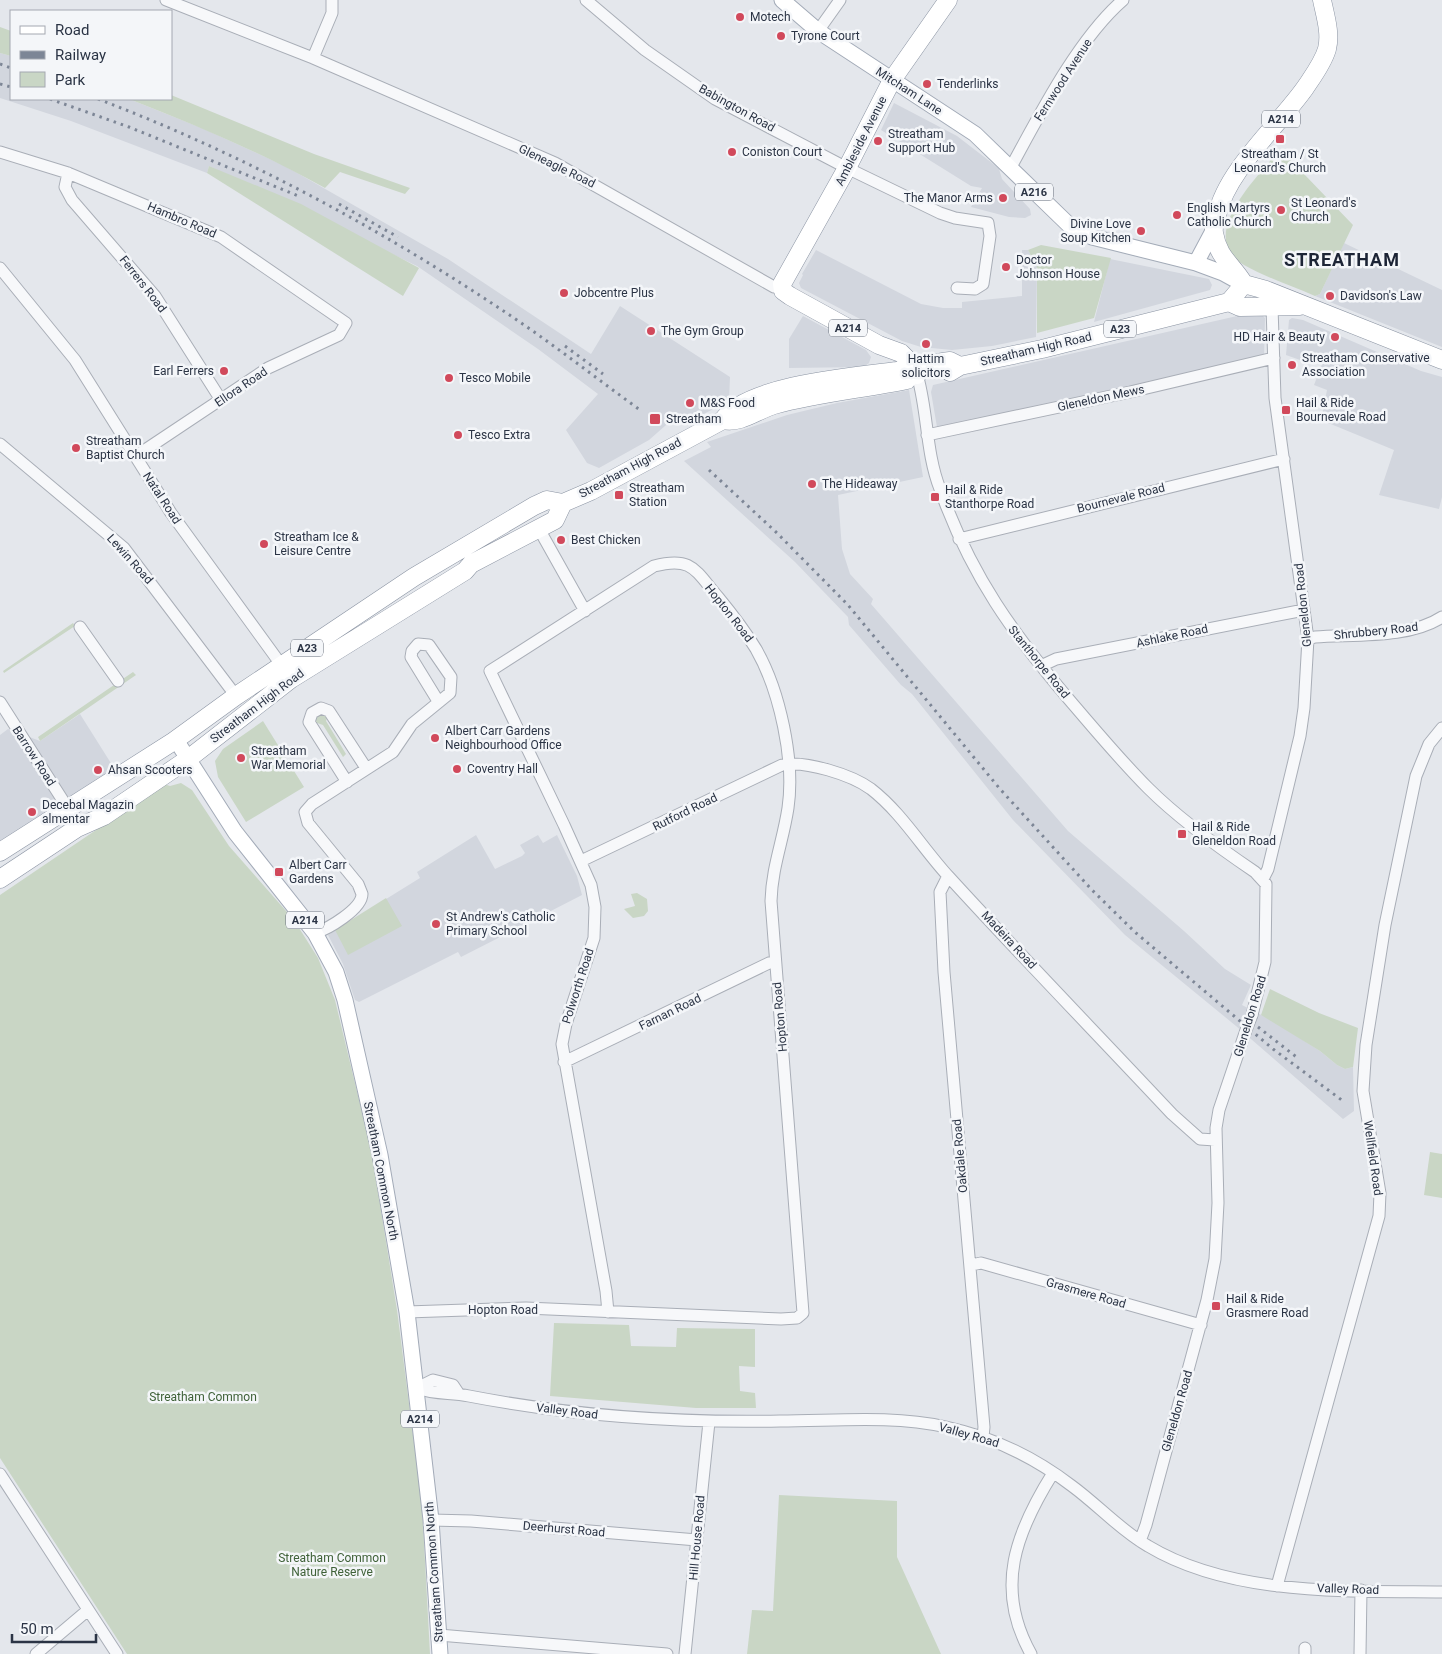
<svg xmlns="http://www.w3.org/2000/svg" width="1442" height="1654" font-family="Roboto,sans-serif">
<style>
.built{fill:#d2d6de}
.green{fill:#c9d6c5}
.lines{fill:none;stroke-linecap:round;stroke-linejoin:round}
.minor-casing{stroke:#a9aeb7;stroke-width:13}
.major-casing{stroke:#a3abb8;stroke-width:17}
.highway-casing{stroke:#8b94a3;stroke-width:19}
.minor{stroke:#f7f8fa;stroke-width:11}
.major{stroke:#fff;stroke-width:15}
.highway{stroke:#fff;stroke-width:18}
.rail{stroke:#7d8696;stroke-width:3;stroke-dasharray:2.5 5;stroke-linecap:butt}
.minor-bridge-casing{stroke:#a9aeb7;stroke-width:13;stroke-linecap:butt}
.minor-bridge{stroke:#f7f8fa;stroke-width:11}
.poi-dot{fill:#d1495b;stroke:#f4f6f9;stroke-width:2}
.labels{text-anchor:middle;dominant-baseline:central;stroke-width:5;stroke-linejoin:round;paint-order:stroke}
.shield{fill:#f4f6f9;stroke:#676e7b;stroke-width:1}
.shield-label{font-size:11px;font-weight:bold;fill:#2b3445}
.poi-label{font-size:12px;fill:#2b3445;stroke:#f4f6f9;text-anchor:start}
.street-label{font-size:12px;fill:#2b3445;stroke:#f4f6f9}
.park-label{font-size:12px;fill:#3f6138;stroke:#f4f6f9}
.district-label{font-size:18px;font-weight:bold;letter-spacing:1px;fill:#1d2536;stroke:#f4f6f9}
</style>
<rect width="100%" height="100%" fill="#e4e7ec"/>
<path class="built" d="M0 53 11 56V99H129L204 129 285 166 448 259 591 354 620 306 730 377 729 401 688 422 674 418 649 440 599 468 587 463 566 430 598 394 538 349 417 266 209 166 207 173 71 121 0 98Z
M894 103 957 136 992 163 999 169 1002 179 1030 209 1031 215 1025 218 1009 217 971 207 982 188 971 186 881 130Z
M1344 243 1442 290V347L1315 296 1320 294Z
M816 250 921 304 943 308H962V302L1022 296V250H1028L1037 267 1036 337 992 346 952 350 921 347 902 341 801 288 799 283 803 275 802 274Z
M1110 259 1209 279 1212 285 1210 290 1094 322Z
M1246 314 1262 315 1265 318 1264 359 938 433 931 392 933 385Z
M803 316 866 350 871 357 869 363 864 367 789 368V339Z
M1292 318 1303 320 1421 371 1442 377V497L1439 509 1379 495 1394 450 1321 420 1327 390 1314 385 1323 362 1306 355 1303 361 1286 355 1289 320Z
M909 390 923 477 838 495 842 549 850 574 873 599 871 604 1068 831 1184 931 1225 969 1251 985 1242 1005 1273 1021 1320 1051 1337 1065 1345 1069 1353 1067 1354 1111 1343 1119 1236 1026 1125 935 1013 820 912 694 901 685 849 625 848 617 795 562 684 461 711 447 707 442 787 415 837 403Z
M80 714 114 768 0 842V735L8 729 40 741Z
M476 835 495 869 522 856 525 853 520 845 538 835 543 843 557 835 577 876 582 895 461 957 458 952 359 1002 355 1000 343 964 328 935 420 878 417 872Z"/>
<path class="green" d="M0 27 11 31V56L0 53Z
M171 95 314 154 410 188 405 194 340 172 325 188C262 153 196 125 129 99H171Z
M1280 149 1353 225 1320 294 1315 296C1292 286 1265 277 1244 265 1194 236 1260 175 1280 149Z
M209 166 301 204 419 268 403 296 207 173Z
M1041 245 1111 258 1094 318 1037 333V267L1028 250Z
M73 623 75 626 4 673 3 671Z
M133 672 136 675 40 741 38 737Z
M316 710 328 715 326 721 346 754 343 757 323 725 314 722Z
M263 721 304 787 246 822 218 777 215 761 223 749Z
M181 783 192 790 229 846 294 920 318 958 335 1000 372 1154 397 1310 422 1505 430 1654H127L0 1458V895L164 784 170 786Z
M637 893 647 899 648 911 644 916 633 918 624 909 635 906 631 894Z
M386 898 402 926 348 955 335 930Z
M1270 989 1319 1013 1358 1028 1353 1067 1345 1069 1337 1065 1320 1051 1261 1015Z
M1430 1152 1442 1154V1198L1424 1195Z
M554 1323 629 1325 631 1346 676 1347 677 1328 755 1329V1367L739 1366 740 1391 755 1393 756 1408H696L550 1396Z
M779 1495 897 1501V1557L941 1654H747L752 1610 773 1611Z"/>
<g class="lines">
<defs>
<path id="minor" d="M166 0 313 58 555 163 774 287 782 288
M586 0 645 50 715 99 847 168 940 213 955 218 988 223 990 236 983 284 975 289 957 288
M818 31 840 0
M313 58 332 13V0
M0 152 68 173 221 237 346 323 339 335 268 368 136 456
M1011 167C1040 114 1078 39 1123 0
M68 173 65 187 72 200 155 296 221 400
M0 268 75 360 171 513 285 670
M918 378C928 415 926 453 940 489 971 576 1013 634 1072 703 1097 732 1121 761 1148 788 1179 819 1218 847 1255 872L1266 884 1265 962 1252 1015
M927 435 1130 392 1274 358
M0 444 124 548 236 696
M539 529 585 611
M959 539 1284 459
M80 627 118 681
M1308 639 1315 637C1354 634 1409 639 1442 617
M1041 666 1056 659 1304 610
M0 702 69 810
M347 782 309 722 312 713 321 708 329 711 366 768
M581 861 782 765C805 760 852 775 871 789 902 813 923 849 949 877 1022 957 1098 1035 1172 1114L1200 1139 1215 1140
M948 876 940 892 944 972 984 1427 983 1437
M1263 879 1268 869 1300 736 1304 708 1308 639 1275 398 1272 307
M315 933C328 929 362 909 362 894L358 884 308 823 305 812 312 804 393 752 412 724 450 693 451 677 429 645 418 644 412 651 411 657 438 701
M564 1062 769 963 775 962
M971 1265 981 1263 1201 1325
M407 1312 526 1308 781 1319 797 1318 803 1313 771 901C772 867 783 841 788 808 795 761 780 691 756 649 745 631 732 614 718 597 695 570 692 556 654 566L490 671 564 825 591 885 595 907 594 938 566 1024 562 1044 606 1291 608 1312
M417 1388C437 1395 450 1392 469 1396 572 1416 676 1423 780 1421 835 1421 892 1415 946 1427 993 1437 1034 1457 1072 1486 1098 1505 1120 1530 1148 1546 1231 1596 1347 1591 1442 1592
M417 1388 433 1380 453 1385 459 1394
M0 1474 117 1654
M431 1520 471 1521 697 1540
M1140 1541 1146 1525 1207 1300 1215 1259 1218 1203 1216 1128 1219 1110 1245 1033
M1277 1586 1379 1216 1380 1193 1363 1091 1366 1045 1385 925 1416 776 1429 744 1442 728
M439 1635 667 1654
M36 1654 88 1610
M685 1654 709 1422
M1031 1654C994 1588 1016 1532 1053 1473
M1305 1654V1648
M1360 1654 1361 1590"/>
<path id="major" d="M782 0 818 31 975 134 1069 225 1092 237 1196 263 1223 273 1243 284
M1196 263 1213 231
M176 740 235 832 315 933 336 972 345 1000 380 1155 407 1312 431 1520 440 1654"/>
<path id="highway" d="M1244 284C1233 265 1218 258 1214 233 1213 227 1215 221 1217 215 1227 170 1278 126 1305 88 1313 76 1323 63 1327 49 1331 33 1325 15 1322 0
M1244 284 1266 290 1442 360
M1229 302 1240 307 1300 306
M950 372 960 366 1042 349 1229 302 1244 284
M917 375 911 363 901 353 879 345 790 296 783 291 782 284 847 168 892 80 948 0
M723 420C741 424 757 410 774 405 818 393 863 389 907 380
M0 852 174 741 236 696 414 577 534 506 547 500 563 503 591 491 723 420C746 385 857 376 897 371 915 368 933 363 950 361L960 366
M0 879 77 828 104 816 188 759 291 679 465 571 471 564 555 520 563 503"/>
</defs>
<use href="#minor" class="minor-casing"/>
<use href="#major" class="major-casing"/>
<use href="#highway" class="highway-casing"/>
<use href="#minor" class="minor"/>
<use href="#major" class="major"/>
<use href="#highway" class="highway"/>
<path class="rail" d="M0 64 11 68
M0 84 11 87
M50 99 129 127 301 197
M98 99C242 154 380 228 508 314 553 344 596 378 640 410
M339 204 398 237
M565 346 603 374
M709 470 777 533 848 605 1000 789 1092 890 1136 933 1273 1049 1343 1101
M1258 1027 1299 1059"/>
<defs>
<path id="minor-bridge" d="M1245 1033 1252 1015"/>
</defs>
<use href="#minor-bridge" class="minor-bridge-casing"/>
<use href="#minor-bridge" class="minor-bridge"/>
</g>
<g class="poi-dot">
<circle cx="740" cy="17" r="5"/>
<circle cx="781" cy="36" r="5"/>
<circle cx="927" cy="84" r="5"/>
<rect x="1275" y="134" width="10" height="10" rx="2.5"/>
<circle cx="878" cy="141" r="5"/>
<circle cx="732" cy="152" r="5"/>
<circle cx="1003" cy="198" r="5"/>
<circle cx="1281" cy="210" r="5"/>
<circle cx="1177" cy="215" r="5"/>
<circle cx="1141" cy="231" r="5"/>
<circle cx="1006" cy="267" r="5"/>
<circle cx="564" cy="293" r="5"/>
<circle cx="1330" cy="296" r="5"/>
<circle cx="651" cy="331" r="5"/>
<circle cx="1335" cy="337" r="5"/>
<circle cx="926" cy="344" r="5"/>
<circle cx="1292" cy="365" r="5"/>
<circle cx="224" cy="371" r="5"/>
<circle cx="449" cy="378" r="5"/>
<circle cx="690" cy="403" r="5"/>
<rect x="1281" y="405" width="10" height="10" rx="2.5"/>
<rect x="649" y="413" width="12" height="12" rx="2.5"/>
<circle cx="458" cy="435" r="5"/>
<circle cx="76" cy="448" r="5"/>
<circle cx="812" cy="484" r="5"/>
<rect x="614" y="490" width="10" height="10" rx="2.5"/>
<rect x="930" y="492" width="10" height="10" rx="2.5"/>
<circle cx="561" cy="540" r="5"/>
<circle cx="264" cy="544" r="5"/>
<circle cx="435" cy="738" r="5"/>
<circle cx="241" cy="758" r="5"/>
<circle cx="457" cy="769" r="5"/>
<circle cx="98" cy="770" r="5"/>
<circle cx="32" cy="812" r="5"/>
<rect x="1177" y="829" width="10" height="10" rx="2.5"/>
<rect x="274" y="867" width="10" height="10" rx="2.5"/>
<circle cx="436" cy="924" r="5"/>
<rect x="1211" y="1301" width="10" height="10" rx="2.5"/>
</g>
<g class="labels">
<g class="shield">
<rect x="1262" y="110.5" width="38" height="17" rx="4"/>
<rect x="1015" y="183.5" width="38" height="17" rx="4"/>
<rect x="829" y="319.5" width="38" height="17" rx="4"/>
<rect x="1104" y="320.5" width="32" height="17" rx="4"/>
<rect x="291" y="639.5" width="32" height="17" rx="4"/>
<rect x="286" y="911.5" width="38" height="17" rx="4"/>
<rect x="401" y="1410.5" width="38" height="17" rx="4"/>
</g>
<g class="shield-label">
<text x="1281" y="119">A214</text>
<text x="1034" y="192">A216</text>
<text x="848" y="328">A214</text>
<text x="1120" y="329">A23</text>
<text x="307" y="648">A23</text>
<text x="305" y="920">A214</text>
<text x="420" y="1419">A214</text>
</g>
<g class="poi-label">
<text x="750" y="17">Motech</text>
<text x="791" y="36">Tyrone Court</text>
<text x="937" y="84">Tenderlinks</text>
<text x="888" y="134">Streatham<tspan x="888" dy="14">Support Hub</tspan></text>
<text x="742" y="152">Coniston Court</text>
<text x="1280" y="154" text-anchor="middle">Streatham / St<tspan x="1280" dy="14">Leonard's Church</tspan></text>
<text x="993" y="198" text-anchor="end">The Manor Arms</text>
<text x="1291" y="203">St Leonard's<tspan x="1291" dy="14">Church</tspan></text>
<text x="1187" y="208">English Martyrs<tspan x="1187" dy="14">Catholic Church</tspan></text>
<text x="1131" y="224" text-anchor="end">Divine Love<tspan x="1131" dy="14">Soup Kitchen</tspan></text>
<text x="1016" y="260">Doctor<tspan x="1016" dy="14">Johnson House</tspan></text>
<text x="574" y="293">Jobcentre Plus</text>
<text x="1340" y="296">Davidson's Law</text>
<text x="661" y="331">The Gym Group</text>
<text x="1325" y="337" text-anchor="end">HD Hair &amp; Beauty</text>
<text x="1302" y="358">Streatham Conservative<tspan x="1302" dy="14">Association</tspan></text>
<text x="926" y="359" text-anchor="middle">Hattim<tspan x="926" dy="14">solicitors</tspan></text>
<text x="214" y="371" text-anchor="end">Earl Ferrers</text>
<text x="459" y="378">Tesco Mobile</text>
<text x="700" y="403">M&amp;S Food</text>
<text x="1296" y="403">Hail &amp; Ride<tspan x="1296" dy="14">Bournevale Road</tspan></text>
<text x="666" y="419">Streatham</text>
<text x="468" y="435">Tesco Extra</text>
<text x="86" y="441">Streatham<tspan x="86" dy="14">Baptist Church</tspan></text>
<text x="822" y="484">The Hideaway</text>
<text x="629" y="488">Streatham<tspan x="629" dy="14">Station</tspan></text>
<text x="945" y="490">Hail &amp; Ride<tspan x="945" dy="14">Stanthorpe Road</tspan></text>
<text x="274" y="537">Streatham Ice &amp;<tspan x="274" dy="14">Leisure Centre</tspan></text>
<text x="571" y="540">Best Chicken</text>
<text x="445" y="731">Albert Carr Gardens<tspan x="445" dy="14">Neighbourhood Office</tspan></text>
<text x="251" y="751">Streatham<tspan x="251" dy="14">War Memorial</tspan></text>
<text x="467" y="769">Coventry Hall</text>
<text x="108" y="770">Ahsan Scooters</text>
<text x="42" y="805">Decebal Magazin<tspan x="42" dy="14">almentar</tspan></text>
<text x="1192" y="827">Hail &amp; Ride<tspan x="1192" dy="14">Gleneldon Road</tspan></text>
<text x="289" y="865">Albert Carr<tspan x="289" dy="14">Gardens</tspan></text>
<text x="446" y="917">St Andrew's Catholic<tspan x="446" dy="14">Primary School</tspan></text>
<text x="1226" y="1299">Hail &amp; Ride<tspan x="1226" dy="14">Grasmere Road</tspan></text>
</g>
<g class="street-label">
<text transform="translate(1063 80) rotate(-57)">Fernwood Avenue</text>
<text transform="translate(909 91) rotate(33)">Mitcham Lane</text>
<text transform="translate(737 108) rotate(29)">Babington Road</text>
<text transform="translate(861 141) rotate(-63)">Ambleside Avenue</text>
<text transform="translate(557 166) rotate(26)">Gleneagle Road</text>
<text transform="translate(182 220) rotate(23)">Hambro Road</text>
<text transform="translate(143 284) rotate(52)">Ferrers Road</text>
<text transform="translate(1036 349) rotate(-13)">Streatham High Road</text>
<text transform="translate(241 387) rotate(-34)">Ellora Road</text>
<text transform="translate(1101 398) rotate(-12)">Gleneldon Mews</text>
<text transform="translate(630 468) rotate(-28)">Streatham High Road</text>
<text transform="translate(162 498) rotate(57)">Natal Road</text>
<text transform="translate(1121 498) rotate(-14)">Bournevale Road</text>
<text transform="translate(130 559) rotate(48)">Lewin Road</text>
<text transform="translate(1303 605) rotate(-96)">Gleneldon Road</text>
<text transform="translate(729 613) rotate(52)">Hopton Road</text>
<text transform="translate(1376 631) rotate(-6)">Shrubbery Road</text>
<text transform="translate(1172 636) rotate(-12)">Ashlake Road</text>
<text transform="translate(1039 662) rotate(51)">Stanthorpe Road</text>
<text transform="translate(257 706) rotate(-37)">Streatham High Road</text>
<text transform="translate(34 756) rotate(57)">Barrow Road</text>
<text transform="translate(685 812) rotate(-26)">Rutford Road</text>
<text transform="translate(1009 940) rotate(47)">Madeira Road</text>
<text transform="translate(578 986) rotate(-72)">Polworth Road</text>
<text transform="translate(670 1012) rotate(-26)">Farnan Road</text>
<text transform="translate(1250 1016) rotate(-73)">Gleneldon Road</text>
<text transform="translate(780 1017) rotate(-95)">Hopton Road</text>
<text transform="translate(960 1156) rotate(-95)">Oakdale Road</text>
<text transform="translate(1373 1158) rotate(82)">Wellfield Road</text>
<text transform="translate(381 1171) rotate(79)">Streatham Common North</text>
<text transform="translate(1086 1293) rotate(16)">Grasmere Road</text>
<text x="503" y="1310">Hopton Road</text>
<text transform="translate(567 1411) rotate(7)">Valley Road</text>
<text transform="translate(1177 1411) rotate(-74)">Gleneldon Road</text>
<text transform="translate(969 1435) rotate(16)">Valley Road</text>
<text transform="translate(564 1529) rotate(5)">Deerhurst Road</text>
<text transform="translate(697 1538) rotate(-85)">Hill House Road</text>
<text transform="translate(434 1572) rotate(-94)">Streatham Common North</text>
<text transform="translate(1348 1589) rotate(2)">Valley Road</text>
</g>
<g class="park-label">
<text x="203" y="1397">Streatham Common</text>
<text x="332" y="1558">Streatham Common<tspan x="332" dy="14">Nature Reserve</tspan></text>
</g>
<g class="district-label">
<text x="1342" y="259">STREATHAM</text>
</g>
</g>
<rect x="10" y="10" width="162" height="90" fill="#f4f6f9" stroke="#a4a8b1"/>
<rect x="20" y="26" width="25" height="8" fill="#ffffff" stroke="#a4a8b1"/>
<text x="55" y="35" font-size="15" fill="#2b3445">Road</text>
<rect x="20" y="51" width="25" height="8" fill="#7d8696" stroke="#a4a8b1"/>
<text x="55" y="60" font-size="15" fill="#2b3445">Railway</text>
<rect x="20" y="72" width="25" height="15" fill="#c9d6c5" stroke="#a4a8b1"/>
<text x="55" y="85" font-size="15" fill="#2b3445">Park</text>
<path d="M12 1634v8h84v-8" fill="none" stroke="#2b3445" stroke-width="2.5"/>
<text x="20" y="1634" font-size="15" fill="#2b3445" stroke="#f4f6f9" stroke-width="4" paint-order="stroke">50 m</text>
</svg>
